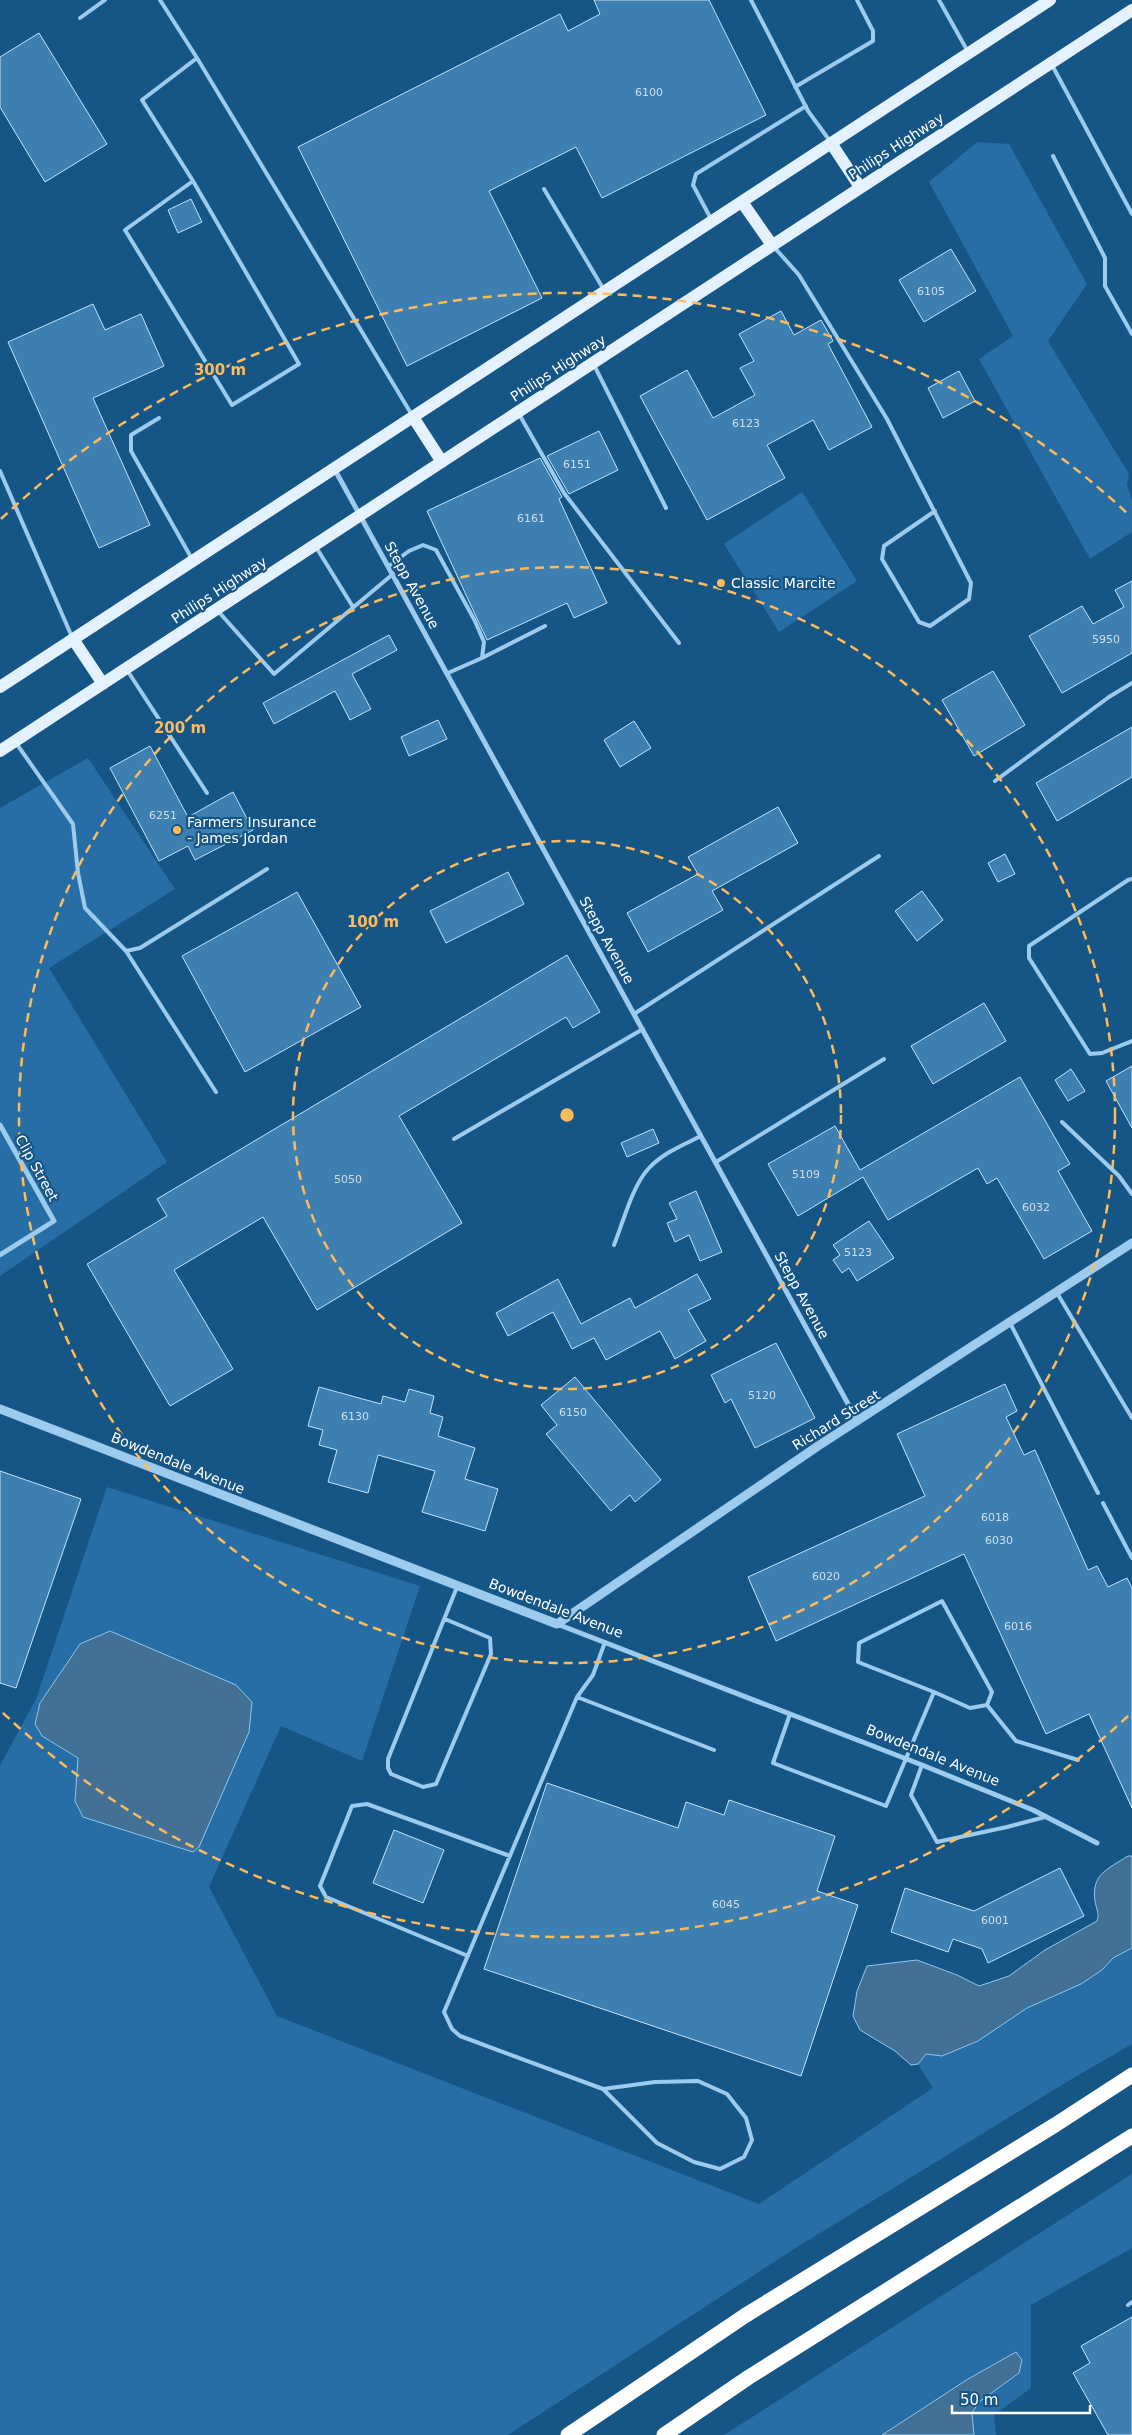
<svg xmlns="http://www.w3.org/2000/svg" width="1132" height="2435" font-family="'DejaVu Sans',sans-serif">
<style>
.green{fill:#266ea5;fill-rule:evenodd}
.water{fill:#427195;stroke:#8fc8f1}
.building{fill:#3e7fb1;stroke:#c2e3fa}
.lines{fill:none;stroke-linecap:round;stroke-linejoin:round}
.service{stroke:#9dcbee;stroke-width:4}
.minor{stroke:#9dcbee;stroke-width:5}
.tertiary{stroke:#9dcbee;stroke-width:9}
.primary{stroke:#e4f2ff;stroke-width:12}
.motorway{stroke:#fff;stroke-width:15}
.ring{fill:none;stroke:#ffbb5a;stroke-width:2.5;stroke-dasharray:9 6}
.poi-dot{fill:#ffbb5a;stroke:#165687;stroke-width:2}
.labels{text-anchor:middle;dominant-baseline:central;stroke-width:4.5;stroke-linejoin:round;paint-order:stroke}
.number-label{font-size:11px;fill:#cfdfec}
.street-label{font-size:14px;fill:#fff;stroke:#165687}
.poi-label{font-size:14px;fill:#fff;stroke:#165687;text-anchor:start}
.centre{fill:#ffbb5a;stroke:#165687;stroke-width:2.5}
.ring-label{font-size:15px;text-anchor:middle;font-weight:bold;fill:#ffbb5a;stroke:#165687;stroke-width:4.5;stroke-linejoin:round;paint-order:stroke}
</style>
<rect width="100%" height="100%" fill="#165687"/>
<path class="green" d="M977 142 1009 144 1087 284 1048 341 1129 474 1127 484 1132 501V532L1090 559 979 359 1013 336 929 182Z
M802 492 857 581 779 632 724 544Z
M88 758 175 889 49 968 167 1162 0 1276V808Z
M107 1487 420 1586 362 1761 281 1726 209 1887 277 2016 759 2204 933 2088 918 2064 926 2054 942 2056 978 2041 1027 2008 1081 1984 1102 1970 1113 1958 1132 1948V2044L1070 2080 794 2249 508 2435H0V1766L36 1699ZM249 1732 75 1801 78 1758 42 1736Z
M1132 2174V2248L1031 2305V2388L994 2415 996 2435H974L972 2413 979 2402 1019 2373 968 2379 882 2435H724Z"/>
<path class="water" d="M110 1631 236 1685 252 1702 249 1732 199 1847 193 1852 83 1817 75 1801 78 1758 42 1736 35 1724 40 1703 80 1644Z
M1128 1856H1132V1948L1113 1958 1102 1970 1081 1984 1027 2008 978 2041 942 2056 926 2054 918 2064 911 2065 895 2051 860 2030 853 2016 857 1991 867 1966 917 1960 957 1975 979 1986 1009 1976 1045 1950 1097 1921C1100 1913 1096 1909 1095 1901 1091 1874 1108 1869 1128 1856Z
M1016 2352 1022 2360 1019 2373 979 2402 972 2413 974 2435H882L968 2379Z"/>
<path class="building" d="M594 0H709L766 115 602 198 576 147 489 191 542 298 407 366 298 147 560 14 568 31 600 14Z
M39 33 107 144 45 182 0 107V57Z
M191 199 202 222 178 233 168 210Z
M951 249 976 291 924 322 899 280Z
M93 304 105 330 141 314 164 366 93 398 150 525 99 548 8 342Z
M781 311 794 335 821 320 833 341 828 344 872 427 829 450 813 420 767 445 785 478 707 520 640 396 687 370 713 418 755 395 740 368 754 361 739 334Z
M959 371 975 401 943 418 928 388Z
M599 431 618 470 569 494 547 456Z
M540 458 562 497 559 499 607 603 574 618 567 603 487 640 427 511Z
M1132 581V653L1062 693 1029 636 1082 606 1093 624 1124 607 1115 590Z
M389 635 397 650 352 674 371 709 350 720 335 691 274 724 263 703Z
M993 671 1025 725 974 756 942 700Z
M438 720 447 739 409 756 401 737Z
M634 721 651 748 620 767 604 740Z
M1132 727V777L1057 821 1036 783Z
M150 746 188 817 233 792 253 830 195 860 188 846 159 861 110 768Z
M778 807 798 843 712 891 723 910 648 952 627 913 698 874 688 857Z
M1005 854 1015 874 998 882 988 863Z
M508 872 524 904 446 943 430 911Z
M922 891 943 920 917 941 895 911Z
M297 892 361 1007 245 1072 182 956Z
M567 955 600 1012 573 1028 566 1017 399 1116 462 1223 317 1310 263 1217 174 1270 233 1369 170 1406 87 1264 167 1216 157 1199Z
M984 1003 1006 1041 933 1084 911 1046Z
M1132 1066V1128L1106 1081Z
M1071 1069 1085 1091 1068 1101 1055 1080Z
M1020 1077 1070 1164 1058 1171 1092 1231 1044 1259 997 1178 987 1184 978 1168 888 1220 863 1177 798 1216 768 1164 835 1126 860 1170Z
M653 1129 659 1143 627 1157 621 1143Z
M696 1191 722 1252 700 1261 689 1235 675 1242 667 1223 677 1219 669 1203Z
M869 1221 894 1258 857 1281 849 1268 842 1273 833 1260 840 1255 833 1245Z
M697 1274 711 1299 688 1310 706 1341 675 1359 660 1331 606 1360 594 1338 572 1349 553 1312 508 1336 496 1313 558 1279 581 1324 630 1298 635 1308Z
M776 1343 815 1418 755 1448 731 1399 725 1403 711 1375Z
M575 1377 661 1480 635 1502 630 1495 611 1511 546 1434 557 1425 541 1405Z
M1005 1384 1017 1411 1006 1417 1024 1455 1035 1450 1088 1570 1097 1566 1108 1587 1127 1578 1132 1588V1808L1089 1714 1046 1734 964 1554 776 1641 748 1577 925 1496 897 1434Z
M319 1387 381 1404 383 1396 405 1402 409 1389 434 1396 430 1413 443 1417 438 1436 475 1448 465 1479 498 1489 485 1531 422 1512 435 1471 378 1455 368 1493 328 1482 337 1450 319 1445 323 1430 308 1426Z
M0 1471 81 1499 16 1688 0 1683Z
M547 1783 678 1828 686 1802 724 1815 729 1800 835 1836 817 1891 858 1905 801 2076 484 1969Z
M394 1830 444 1850 423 1903 373 1883Z
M1060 1868 1084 1916 988 1963 982 1949 953 1939 948 1952 891 1932 905 1888 974 1911Z
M1132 2317V2435H1108L1073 2373 1090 2363 1081 2346Z"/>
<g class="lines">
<path class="service" d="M160 0 197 58 412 415
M751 0 808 111 830 141
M939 0 967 50
M80 18 105 0
M1052 65 1132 214
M795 87 873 41V31L857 0
M1053 156 1105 258V286L1132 334
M193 181 125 230 232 405 299 364 193 181 142 100 197 58
M544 189 604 290
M711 219 693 185 696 174 806 106
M774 247 799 275 887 419 971 583 969 599 930 626 919 622 882 559 884 546 935 511
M594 365 666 508
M519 414 564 493 679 643
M159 418 131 435V451L192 559
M0 471 72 637
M316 547 353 607
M389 566 409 551 423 545 436 550 475 621 484 642 482 658 448 673
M218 611 274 674 393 574
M482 658 545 626
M127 670 207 793
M16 743 73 824 78 873 85 908 126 951 216 1092
M995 781 1109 697 1132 683
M1132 879 1128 880 1029 946V958L1090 1054 1102 1053 1132 1041
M126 951 140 948 267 869
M634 1014 879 856
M1062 1122 1119 1176 1132 1194
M454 1139 643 1029
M716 1162 884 1059
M614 1245C623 1223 632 1186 649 1168 663 1153 683 1145 701 1136
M1057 1293 1132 1418
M1010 1323 1098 1493
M1103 1503 1132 1558
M445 1619 490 1638 491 1654 436 1784 423 1787 391 1774 388 1768V1759L457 1587
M605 1642 593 1675 577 1697 714 1750
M577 1697 444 2012 452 2029 460 2036 603 2089 655 2082 698 2081 727 2094 746 2118 752 2140 744 2157 720 2169 694 2162 657 2143 603 2089
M987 1705 1016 1741 1078 1760
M790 1714 773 1763 886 1806 934 1692 970 1708 987 1705 992 1692 942 1601 859 1643 858 1662 934 1692
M922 1765 911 1795 937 1842 1007 1827 1045 1817
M468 1956 326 1897 320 1886 352 1806 367 1804 510 1856
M1128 2305 1132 2302"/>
<path class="minor" d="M335 470 858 1422
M0 1125 54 1221 0 1255
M557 1624 922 1765 1033 1810 1097 1843"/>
<path class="tertiary" d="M0 1409 557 1624 818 1446 1132 1243"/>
<path class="primary" d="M831 143 860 187
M742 202 772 245
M413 417 442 462
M73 639 103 684
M0 687 1050 0
M0 751 1132 10"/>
<path class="motorway" d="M568 2435 746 2315 1055 2125 1132 2075
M664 2435 749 2377 1132 2136"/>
</g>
<g class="ring">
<circle cx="567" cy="1115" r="274"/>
<circle cx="567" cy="1115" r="548"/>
<path d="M1128 1716A822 822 0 0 1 1 1711M1 519A822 822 0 0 1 1128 514"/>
</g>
<g class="poi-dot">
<circle cx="721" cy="583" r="5"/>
<circle cx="177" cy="830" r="5"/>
</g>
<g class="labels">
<g class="number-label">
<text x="649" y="92">6100</text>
<text x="931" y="291">6105</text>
<text x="746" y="423">6123</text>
<text x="577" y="464">6151</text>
<text x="531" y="518">6161</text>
<text x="1106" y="639">5950</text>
<text x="163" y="815">6251</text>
<text x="806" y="1174">5109</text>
<text x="348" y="1179">5050</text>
<text x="1036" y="1207">6032</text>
<text x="858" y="1252">5123</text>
<text x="762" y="1395">5120</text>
<text x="573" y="1412">6150</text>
<text x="355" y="1416">6130</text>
<text x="995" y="1517">6018</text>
<text x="999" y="1540">6030</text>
<text x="826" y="1576">6020</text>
<text x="1018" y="1626">6016</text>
<text x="726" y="1904">6045</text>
<text x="995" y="1920">6001</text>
</g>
<g class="street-label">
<text transform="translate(896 146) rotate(-33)">Philips Highway</text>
<text transform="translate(558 368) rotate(-33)">Philips Highway</text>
<text transform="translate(412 585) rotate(61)">Stepp Avenue</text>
<text transform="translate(219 590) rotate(-33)">Philips Highway</text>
<text transform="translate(607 940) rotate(61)">Stepp Avenue</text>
<text transform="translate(37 1168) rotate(61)">Clip Street</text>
<text transform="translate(802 1295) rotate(61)">Stepp Avenue</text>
<text transform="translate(836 1420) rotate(-32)">Richard Street</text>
<text transform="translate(178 1463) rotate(22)">Bowdendale Avenue</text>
<text transform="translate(556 1608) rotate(21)">Bowdendale Avenue</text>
<text transform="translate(933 1755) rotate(22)">Bowdendale Avenue</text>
</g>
<g class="poi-label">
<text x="731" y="583">Classic Marcite</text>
<text x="187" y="822">Farmers Insurance<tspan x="187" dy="16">- James Jordan</tspan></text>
</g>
</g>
<circle cx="567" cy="1115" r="8" class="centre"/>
<g class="ring-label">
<text x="220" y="375">300 m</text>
<text x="180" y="733">200 m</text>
<text x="373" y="927">100 m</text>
</g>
<path d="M952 2405v8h138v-8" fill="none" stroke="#ffffff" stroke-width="2.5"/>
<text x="960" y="2405" font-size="15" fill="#ffffff" stroke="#165687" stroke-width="4" paint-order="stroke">50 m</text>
</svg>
